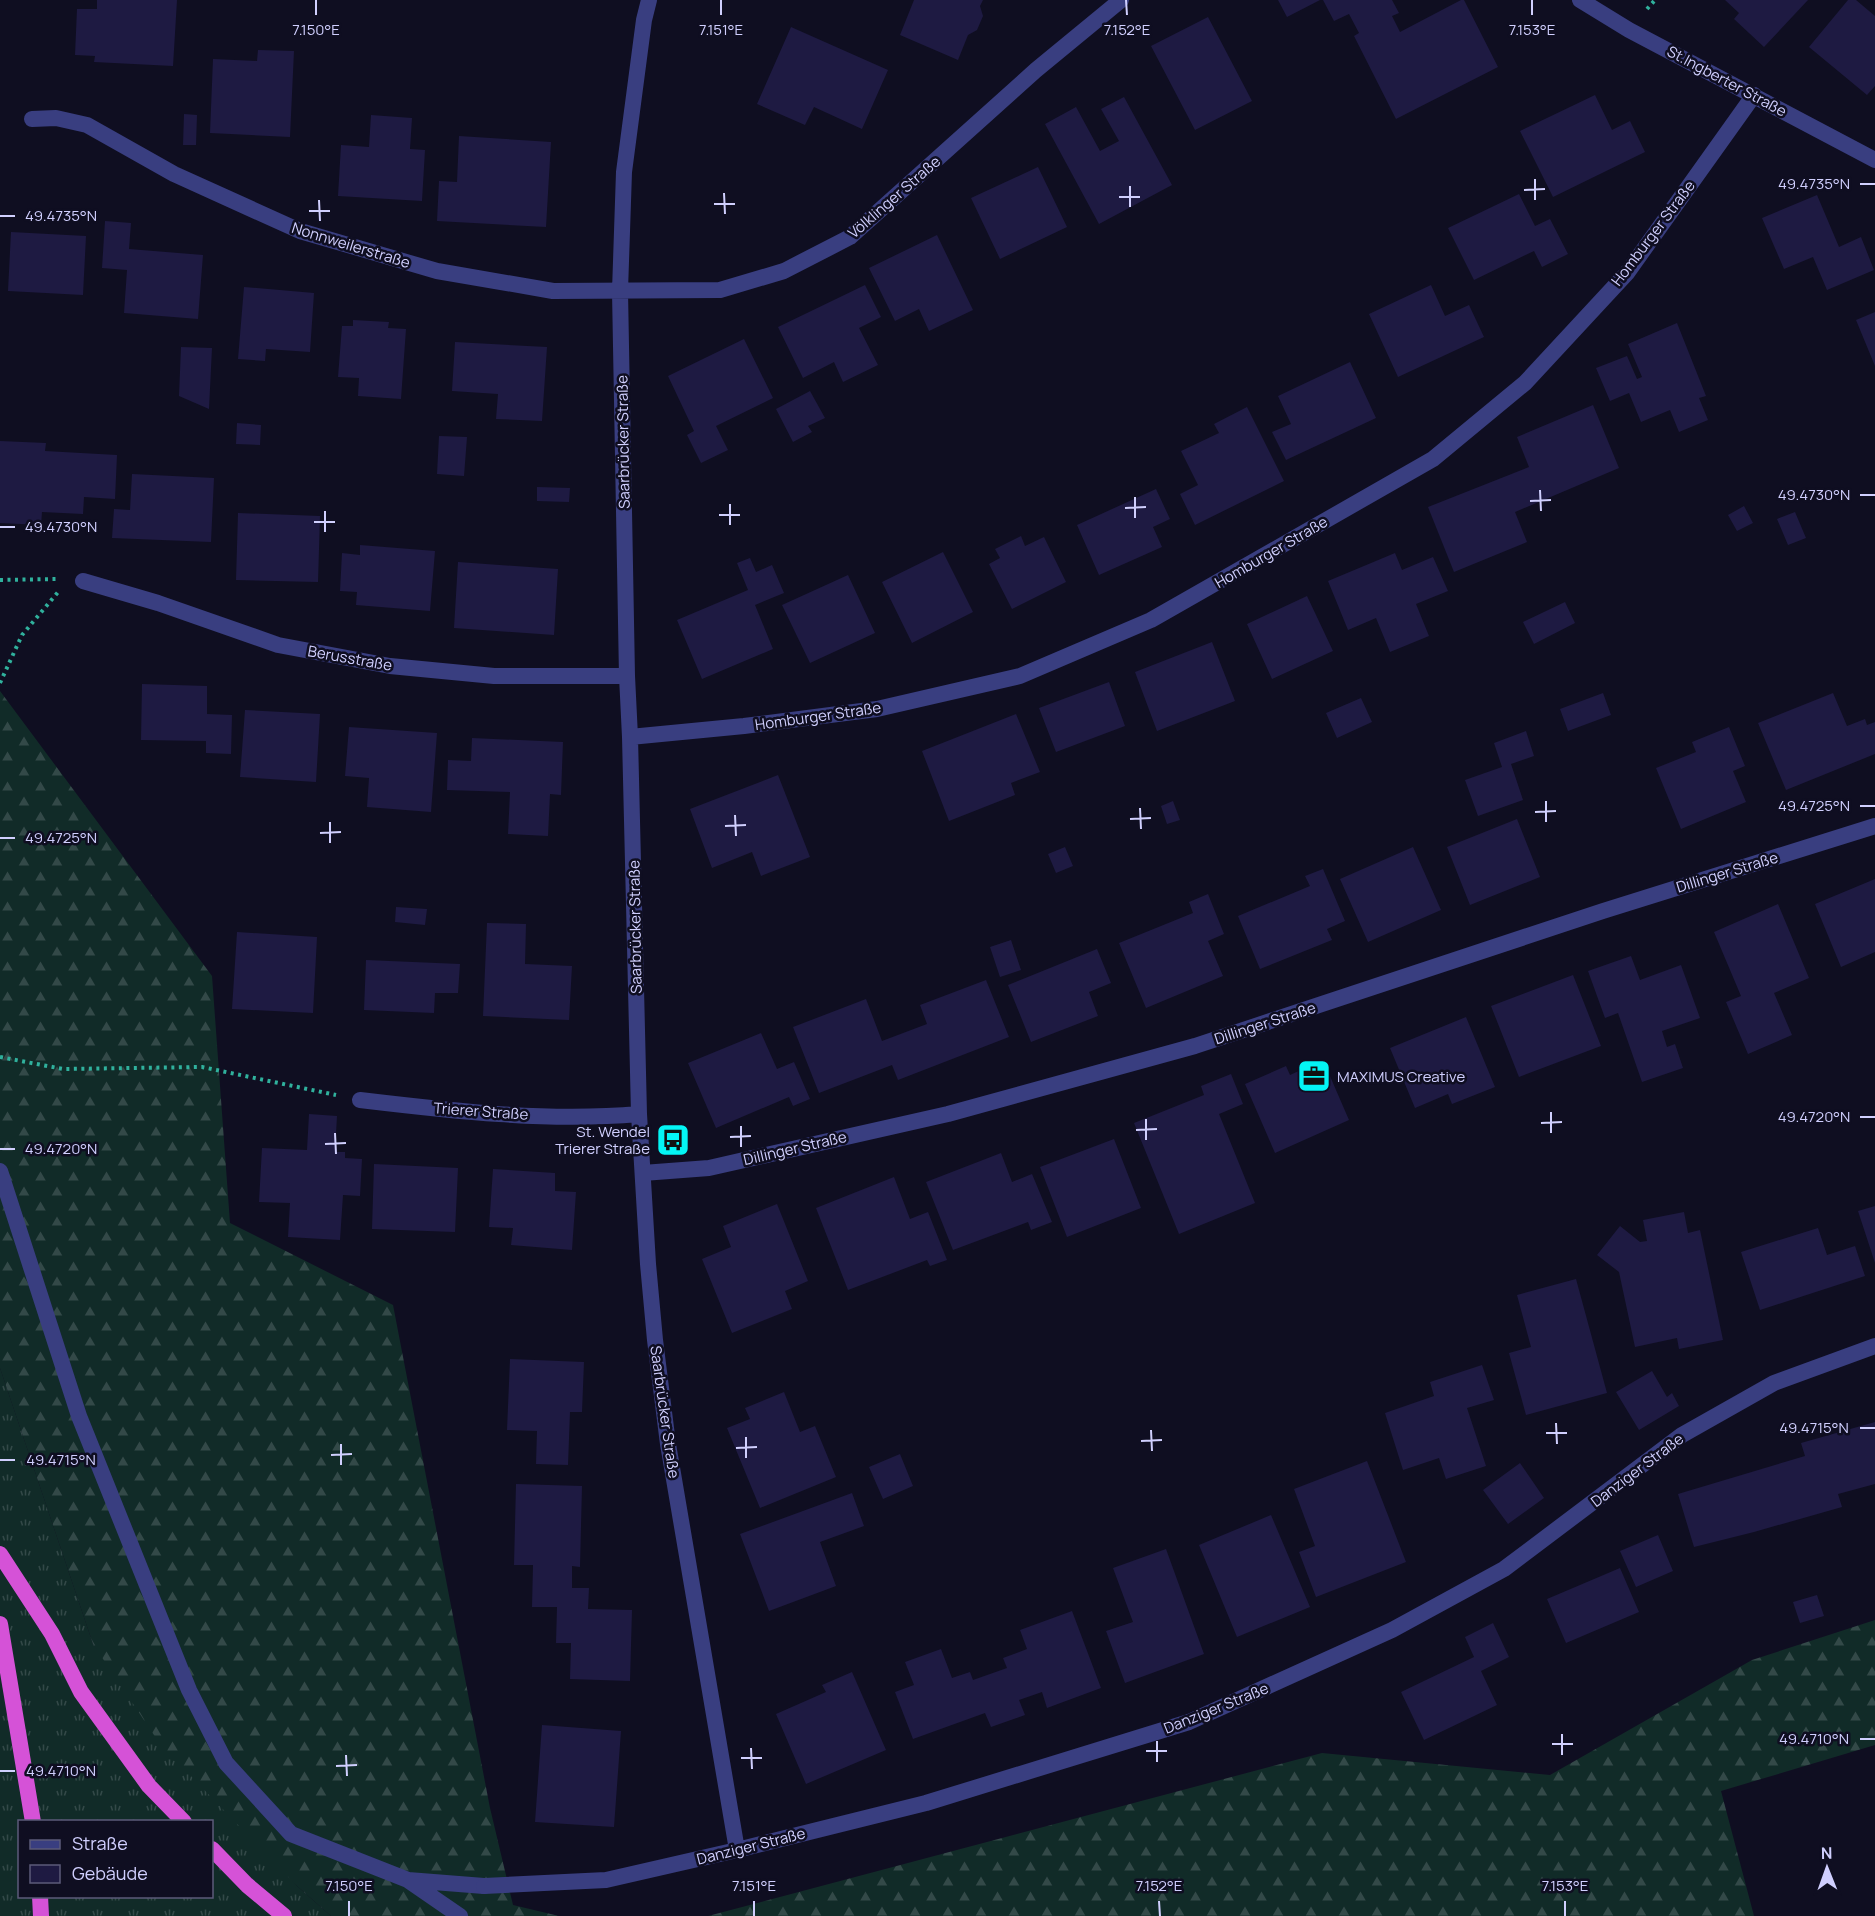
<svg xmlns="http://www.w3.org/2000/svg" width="1875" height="1916" font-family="Manrope,sans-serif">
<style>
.grass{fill:url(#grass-tufts);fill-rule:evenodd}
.forest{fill:url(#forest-firs)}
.building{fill:#1e1a42}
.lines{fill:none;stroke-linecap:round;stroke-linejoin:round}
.path{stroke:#30b19d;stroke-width:4;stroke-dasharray:3 4.5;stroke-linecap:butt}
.service{stroke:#393e80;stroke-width:16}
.minor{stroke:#393e80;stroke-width:16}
.trunk{stroke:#d552d7;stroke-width:16}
.ticks{fill:none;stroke:#d0cffe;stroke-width:2}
.labels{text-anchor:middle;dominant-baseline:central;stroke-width:5;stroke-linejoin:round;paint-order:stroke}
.street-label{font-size:15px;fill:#d0cffe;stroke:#0f0e21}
.poi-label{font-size:15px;fill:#d0cffe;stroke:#0f0e21;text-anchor:start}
.ticks-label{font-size:15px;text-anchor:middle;fill:#d0cffe;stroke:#0f0e21;stroke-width:5;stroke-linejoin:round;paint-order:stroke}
</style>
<defs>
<pattern id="grass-tufts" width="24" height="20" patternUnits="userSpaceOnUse" patternTransform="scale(1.5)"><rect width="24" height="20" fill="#112b28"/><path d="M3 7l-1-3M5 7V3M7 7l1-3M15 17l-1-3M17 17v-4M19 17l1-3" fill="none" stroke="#334948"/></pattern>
<pattern id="forest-firs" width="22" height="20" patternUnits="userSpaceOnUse" patternTransform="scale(1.5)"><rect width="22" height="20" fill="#112b28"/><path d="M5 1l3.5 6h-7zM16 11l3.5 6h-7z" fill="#334948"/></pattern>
</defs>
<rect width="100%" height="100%" fill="#0f0e21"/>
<path class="grass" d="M0 1368 93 1644 297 1886 331 1916H0ZM20 1822H212V1896H20Z"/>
<path class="forest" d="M0 691 212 976 230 1223 393 1305 490 1808 513 1905 559 1916H331L297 1886 160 1744 93 1644 0 1368Z
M1875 1620V1745L1721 1791 1754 1916H708L1322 1753 1550 1775 1752 1660Z"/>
<path class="building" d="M97 0H177L173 66 94 62 95 56 75 55 77 9H97Z
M914 0H983L980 6 983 16 977 30 968 35 958 60 900 35Z
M1278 0H1320L1287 17Z
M1323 0H1392L1399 13 1392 16 1400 32 1461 0H1464L1498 67 1396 119 1354 36 1359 33 1349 14 1334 21Z
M1725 0H1808L1764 47 1734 19 1739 13Z
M1848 0H1856L1875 16V86L1867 95 1809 47Z
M1208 17 1252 101 1195 130 1151 46Z
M791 27 888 70 862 129 814 107 805 125 757 104Z
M258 50 294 51 290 137 210 133 213 59 257 61Z
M1595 95 1612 130 1630 121 1645 152 1553 197 1520 131Z
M1124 97 1172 185 1099 224 1045 124 1076 107 1100 151 1119 141 1101 109Z
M184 114 197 115 196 145H183Z
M371 115 412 118 410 149 425 150 422 201 338 196 341 145 369 147Z
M459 136 551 142 546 227 437 221 439 181 457 182Z
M1038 167 1067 227 1000 259 971 198Z
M1519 194 1535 226 1550 219 1568 254 1542 267 1534 251 1474 280 1448 228Z
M1817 195 1839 247 1861 237 1874 270 1827 290 1813 257 1784 269 1762 218Z
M105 221 131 223 129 249 203 255 198 319 124 313 127 270 102 268Z
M11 232 86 236 83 295 8 291Z
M937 235 973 310 929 331 919 309 895 321 869 268Z
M865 285 881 317 859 328 878 365 843 382 834 362 803 378 778 327Z
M1431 285 1445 316 1469 305 1484 337 1398 377 1369 314Z
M244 287 314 293 310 352 266 349 265 361 238 359Z
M1875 312V366L1856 320Z
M353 320 389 322 388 328 406 329 401 399 358 396 359 378 338 377 342 326H353Z
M1677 323 1706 396 1699 398 1708 420 1679 432 1670 410 1641 422 1629 393 1610 401 1596 368 1627 356 1637 379 1642 377 1628 344Z
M744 339 773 398 716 426 728 450 701 463 687 435 694 431 668 376Z
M455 342 547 347 542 421 496 419 498 394 452 391Z
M181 347 212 348 209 409 179 396Z
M1350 362 1376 418 1286 460 1272 432 1291 424 1278 396Z
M810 391 825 418 808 426 812 432 793 442 776 409Z
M1593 405 1619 468 1515 512 1527 542 1454 572 1428 507 1529 467 1517 437Z
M1247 407 1284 481 1195 525 1180 494 1198 485 1181 451 1219 433 1214 424Z
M237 423 261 425 260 445 236 444Z
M439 436 467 437 464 476 437 474Z
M0 441 46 443 45 451 117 455 115 499 84 497 83 514 42 512 41 525 0 523Z
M132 474 214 478 211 542 112 538 114 509 130 510Z
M537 487 570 488 569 502 537 501Z
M1156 489 1170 519 1153 527 1162 547 1099 575 1077 525Z
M1744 506 1753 523 1737 531 1728 515Z
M1795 512 1806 538 1788 545 1777 519Z
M238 513 320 516 318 582 236 580Z
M1021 536 1025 546 1044 537 1066 582 1012 609 989 564 1000 558 995 549Z
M360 545 435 551 430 611 356 605 357 592 340 591 342 553 360 555Z
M943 552 973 612 912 643 882 582Z
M1395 553 1402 570 1433 557 1448 591 1416 604 1429 636 1390 652 1376 618 1348 630 1328 581Z
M750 558 756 572 772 565 784 593 755 605 773 649 702 679 677 620 748 590 737 563Z
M458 562 558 569 554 635 454 628Z
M848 575 875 633 810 663 782 605Z
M1307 596 1333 651 1272 679 1247 624Z
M1565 602 1575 623 1534 644 1523 622Z
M1212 642 1235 701 1157 731 1135 672Z
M1109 682 1125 726 1056 752 1039 708Z
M142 684 207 686V714L232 715 231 754 206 753V741L141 740Z
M1603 693 1611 715 1568 731 1560 709Z
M1833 693 1847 726 1865 719 1867 725 1875 722V754L1786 790 1758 723Z
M1361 698 1372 722 1337 738 1326 713Z
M245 710 320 714 316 782 240 777Z
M1016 714 1040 772 1011 783 1015 795 949 821 922 751Z
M349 727 437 733 431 812 367 807 369 778 345 776Z
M1729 727 1745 766 1733 771 1746 802 1681 829 1656 768 1696 752 1692 742Z
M1526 731 1534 756 1511 764 1523 800 1478 816 1465 780 1502 767 1494 743Z
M472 738 563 742 561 795 550 794 548 836 508 834 510 792 447 790 448 760 471 761Z
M778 775 810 857 761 876 752 852 712 868 690 809Z
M1173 801 1180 820 1167 824 1161 806Z
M1517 819 1540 877 1470 905 1447 847Z
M1065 847 1073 866 1056 873 1048 854Z
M1413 847 1441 910 1368 942 1340 879Z
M1323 869 1345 921 1327 929 1332 940 1260 969 1238 916 1310 886 1305 876Z
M1875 879V952L1841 967 1815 904Z
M1208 894 1224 934 1208 941 1223 976 1146 1008 1119 943 1193 913 1189 902Z
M1778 904 1809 978 1774 993 1792 1035 1748 1054 1726 1002 1741 996 1714 932Z
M396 907 427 909 425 925 395 922Z
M487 923 526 924 525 964 572 966 569 1020 483 1016Z
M237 932 317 937 313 1013 232 1009Z
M1011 940 1021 970 1000 977 990 947Z
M1097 949 1111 983 1089 992 1098 1016 1031 1042 1008 985Z
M1631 956 1640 980 1681 965 1700 1018 1662 1031 1667 1047 1675 1044 1683 1068 1642 1082 1618 1013 1605 1018 1588 971Z
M366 960 460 964 458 993H435L434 1013 364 1010Z
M1573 975 1601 1046 1519 1077 1491 1006Z
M986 980 1009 1037 898 1080 892 1065 819 1093 793 1027 866 999 882 1041 927 1024 920 1005Z
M1466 1017 1495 1087 1452 1104 1448 1094 1415 1108 1390 1048Z
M761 1033 777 1069 794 1062 810 1099 793 1106 789 1097 716 1128 688 1063Z
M1323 1060 1349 1120 1275 1153 1245 1084 1286 1066 1290 1075Z
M1231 1074 1243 1104 1219 1114 1255 1203 1179 1234 1134 1123 1204 1095 1201 1086Z
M309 1114 337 1116 335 1152H345V1158L362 1159 360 1196 343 1195 340 1240 288 1237 290 1203 259 1202 262 1148 307 1150Z
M1114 1139 1141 1208 1067 1237 1040 1167Z
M1001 1153 1012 1182 1032 1174 1052 1222 1031 1230 1028 1222 953 1250 926 1182Z
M374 1164 458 1168 455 1232 372 1229Z
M493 1169 555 1173V1191L576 1192 572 1250 511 1245 513 1228 489 1227Z
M894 1177 910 1219 928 1212 947 1260 930 1266 927 1260 848 1290 816 1208Z
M777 1204 808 1281 785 1291 792 1309 732 1333 702 1259 731 1247 723 1226Z
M1875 1206V1263L1858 1211Z
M1684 1212 1688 1233 1700 1230 1723 1340 1679 1349 1677 1338 1635 1347 1619 1272 1597 1255 1620 1226 1640 1242 1647 1241 1643 1220Z
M1818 1228 1827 1255 1855 1246 1865 1276 1760 1310 1741 1252Z
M1576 1279 1607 1393 1526 1415 1509 1353 1531 1347 1517 1295Z
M510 1359 584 1362 582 1412H570L568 1465 536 1464 537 1431 507 1430Z
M1482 1365 1494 1400 1467 1408 1486 1466 1446 1479 1439 1458 1403 1470 1385 1413 1434 1396 1430 1382Z
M1652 1371 1667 1397 1672 1393 1679 1406 1639 1430 1616 1392Z
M784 1392 800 1432 815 1426 836 1477 760 1508 727 1428 750 1419 745 1408Z
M1875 1422V1484L1838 1494 1842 1507 1754 1532 1694 1547 1678 1494 1805 1456 1801 1443Z
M900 1454 913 1486 883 1499 869 1467Z
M1367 1461 1406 1562 1316 1597 1299 1552 1315 1546 1294 1489Z
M1520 1463 1544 1498 1508 1524 1483 1490Z
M516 1484 582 1486 580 1567 572 1566V1588H589L588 1609 632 1610 630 1681 570 1679 571 1643H556L557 1607H532L533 1565H514Z
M852 1493 864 1526 820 1542 836 1586 769 1611 740 1534Z
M1271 1515 1310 1607 1237 1637 1199 1545Z
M1658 1535 1673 1571 1636 1587 1620 1551Z
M1166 1549 1204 1654 1125 1683 1106 1631 1133 1622 1113 1568Z
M1620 1568 1639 1612 1566 1643 1547 1599Z
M1817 1595 1824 1616 1800 1623 1793 1602Z
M1072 1611 1101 1688 1047 1708 1042 1692 1019 1700 1025 1715 991 1727 985 1713 913 1739 895 1692 914 1685 905 1662 941 1649 952 1678 970 1672 973 1680 1007 1668 1003 1658 1027 1649 1020 1630Z
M1493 1623 1509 1657 1481 1671 1497 1705 1424 1740 1401 1692 1474 1657 1465 1637Z
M852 1672 886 1750 806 1784 776 1714 826 1692 822 1685Z
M542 1725 621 1731 614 1827 535 1822Z"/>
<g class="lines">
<path class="path" d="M1647 9 1655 0
M0 580 56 579
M0 683 22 635 59 591
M0 1057 63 1069 202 1067 336 1095"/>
<path class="service" d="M0 1171 79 1416 189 1690 226 1763 291 1834 408 1880 484 1886
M409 1881 460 1916"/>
<path class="minor" d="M649 0 644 20 624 172 620 291 627 676 630 737 639 1114 648 1264 655 1340 668 1444 737 1850
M1580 0 1629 30 1875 160
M32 119 56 118 87 125 174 174 300 231 437 271 553 291 720 290 784 271 850 237 1036 70 1121 0
M83 581 158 603 278 645 390 666 494 676H627
M630 737 744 726 877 709 1020 676 1151 620 1300 535 1433 459 1525 383 1627 273 1754 95
M360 1100C452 1111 546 1122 639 1114
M643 1173 709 1168 948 1114 1195 1046 1603 911 1875 826
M484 1886 606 1880 737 1850 926 1803 1189 1722 1392 1630 1504 1569 1682 1435 1774 1383 1875 1346"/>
<path class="trunk" d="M0 1554 52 1634 81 1692 149 1786 184 1822
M0 1624 33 1822
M212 1849 247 1885 284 1916
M40 1896 41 1916"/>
</g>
<path class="ticks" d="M316 0V15M721 0V15M1126 0 1127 15M1532 0V15M1535 179V200M1860 184H1875M1130 186V207M1524 190 1545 189M724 193 725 214M1119 197H1140M319 200 320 221M714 204H735M309 211H330M0 216H15M1540 490 1541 511M1860 495H1875M1135 497V518M1530 501 1551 500M730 504V525M1125 508 1146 507M325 511V532M719 515H740M314 522H335M0 527H15M1546 801V822M1860 806H1875M1140 808 1141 829M1535 812 1556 811M735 815 736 836M1130 819 1151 818M330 822V843M725 826 746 825M320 833 341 832M0 838H15M1551 1112V1133M1860 1117H1875M1146 1119V1140M1541 1123 1562 1122M741 1126V1147M1136 1130 1157 1129M335 1133 336 1154M730 1137 751 1136M325 1144 346 1143M0 1149H15M1556 1423 1557 1444M1860 1428H1875M1151 1430 1152 1451M1546 1433H1567M746 1437V1458M1141 1441 1162 1440M341 1444V1465M736 1448 757 1447M331 1455 352 1454M0 1460H15M1562 1734V1755M1860 1739H1875M1157 1741V1762M1552 1744H1573M751 1748 752 1769M1146 1751H1167M346 1755 347 1776M741 1758H762M336 1766 357 1765M0 1771H15M349 1901V1916M754 1901V1916M1159 1901 1160 1916M1565 1901V1916"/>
<defs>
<symbol id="office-square" viewBox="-11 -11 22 22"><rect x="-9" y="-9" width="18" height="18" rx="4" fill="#04f5f5" stroke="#0f0e21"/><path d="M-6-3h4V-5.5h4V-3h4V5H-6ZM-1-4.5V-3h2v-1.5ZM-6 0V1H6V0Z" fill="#111"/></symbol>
<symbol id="bus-square" viewBox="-11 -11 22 22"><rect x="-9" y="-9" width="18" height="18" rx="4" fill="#04f5f5" stroke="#0f0e21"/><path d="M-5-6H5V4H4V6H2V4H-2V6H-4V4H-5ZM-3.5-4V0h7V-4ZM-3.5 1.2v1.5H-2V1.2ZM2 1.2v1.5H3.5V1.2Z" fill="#111"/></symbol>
</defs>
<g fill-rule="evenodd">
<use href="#office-square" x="1295" y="1057" width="38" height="38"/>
<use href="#bus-square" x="654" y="1121" width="38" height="38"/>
</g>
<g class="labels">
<g class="street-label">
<text transform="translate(1727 81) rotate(28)">St.Ingberter Straße</text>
<text transform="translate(894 197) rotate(-41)">Völklinger Straße</text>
<text transform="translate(1653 233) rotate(-53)">Homburger Straße</text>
<text transform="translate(351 245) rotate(17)">Nonnweilerstraße</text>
<text transform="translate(623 442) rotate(-91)">Saarbrücker Straße</text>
<text transform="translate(1271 552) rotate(-30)">Homburger Straße</text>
<text transform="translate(350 658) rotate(10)">Berusstraße</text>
<text transform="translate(818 716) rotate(-8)">Homburger Straße</text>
<text transform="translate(1727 872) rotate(-17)">Dillinger Straße</text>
<text transform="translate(635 927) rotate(-91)">Saarbrücker Straße</text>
<text transform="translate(1265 1023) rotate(-18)">Dillinger Straße</text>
<text transform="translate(481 1111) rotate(4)">Trierer Straße</text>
<text transform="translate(795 1148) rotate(-13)">Dillinger Straße</text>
<text transform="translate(665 1412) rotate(82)">Saarbrücker Straße</text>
<text transform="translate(1637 1470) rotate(-37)">Danziger Straße</text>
<text transform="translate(1216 1708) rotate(-22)">Danziger Straße</text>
<text transform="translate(751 1846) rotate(-14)">Danziger Straße</text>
</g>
<g class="poi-label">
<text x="1337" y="1076">MAXIMUS Creative</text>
<text x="650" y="1131" text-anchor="end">St. Wendel<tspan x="650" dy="17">Trierer Straße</tspan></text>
</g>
</g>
<g class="ticks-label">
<text x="316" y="35">7.150°E</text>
<text x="721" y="35">7.151°E</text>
<text x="1127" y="35">7.152°E</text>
<text x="1532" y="35">7.153°E</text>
<text x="1814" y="189">49.4735°N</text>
<text x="61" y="221">49.4735°N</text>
<text x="1814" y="500">49.4730°N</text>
<text x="61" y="532">49.4730°N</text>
<text x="1814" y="811">49.4725°N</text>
<text x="61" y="843">49.4725°N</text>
<text x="1814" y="1122">49.4720°N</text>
<text x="61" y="1154">49.4720°N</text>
<text x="1814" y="1433">49.4715°N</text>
<text x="61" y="1465">49.4715°N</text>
<text x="1814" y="1744">49.4710°N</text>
<text x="61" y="1776">49.4710°N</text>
<text x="349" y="1891">7.150°E</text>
<text x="754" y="1891">7.151°E</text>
<text x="1159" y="1891">7.152°E</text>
<text x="1565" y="1891">7.153°E</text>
</g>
<rect x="18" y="1820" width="195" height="78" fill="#0f0e21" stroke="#5c5b79" stroke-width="1.5"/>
<rect x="30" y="1840" width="30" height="9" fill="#393e80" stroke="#5c5b79" stroke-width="1.5"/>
<text x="72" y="1850" font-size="18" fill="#d0cffe">Straße</text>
<rect x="30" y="1865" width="30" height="18" fill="#1e1a42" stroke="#5c5b79" stroke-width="1.5"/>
<text x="72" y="1880" font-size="18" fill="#d0cffe">Gebäude</text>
<g transform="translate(1827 1868) rotate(359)" stroke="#0f0e21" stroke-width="4.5" paint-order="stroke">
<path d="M0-4.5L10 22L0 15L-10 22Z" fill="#d0cffe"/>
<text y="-9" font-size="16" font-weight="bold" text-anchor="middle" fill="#d0cffe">N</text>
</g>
</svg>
